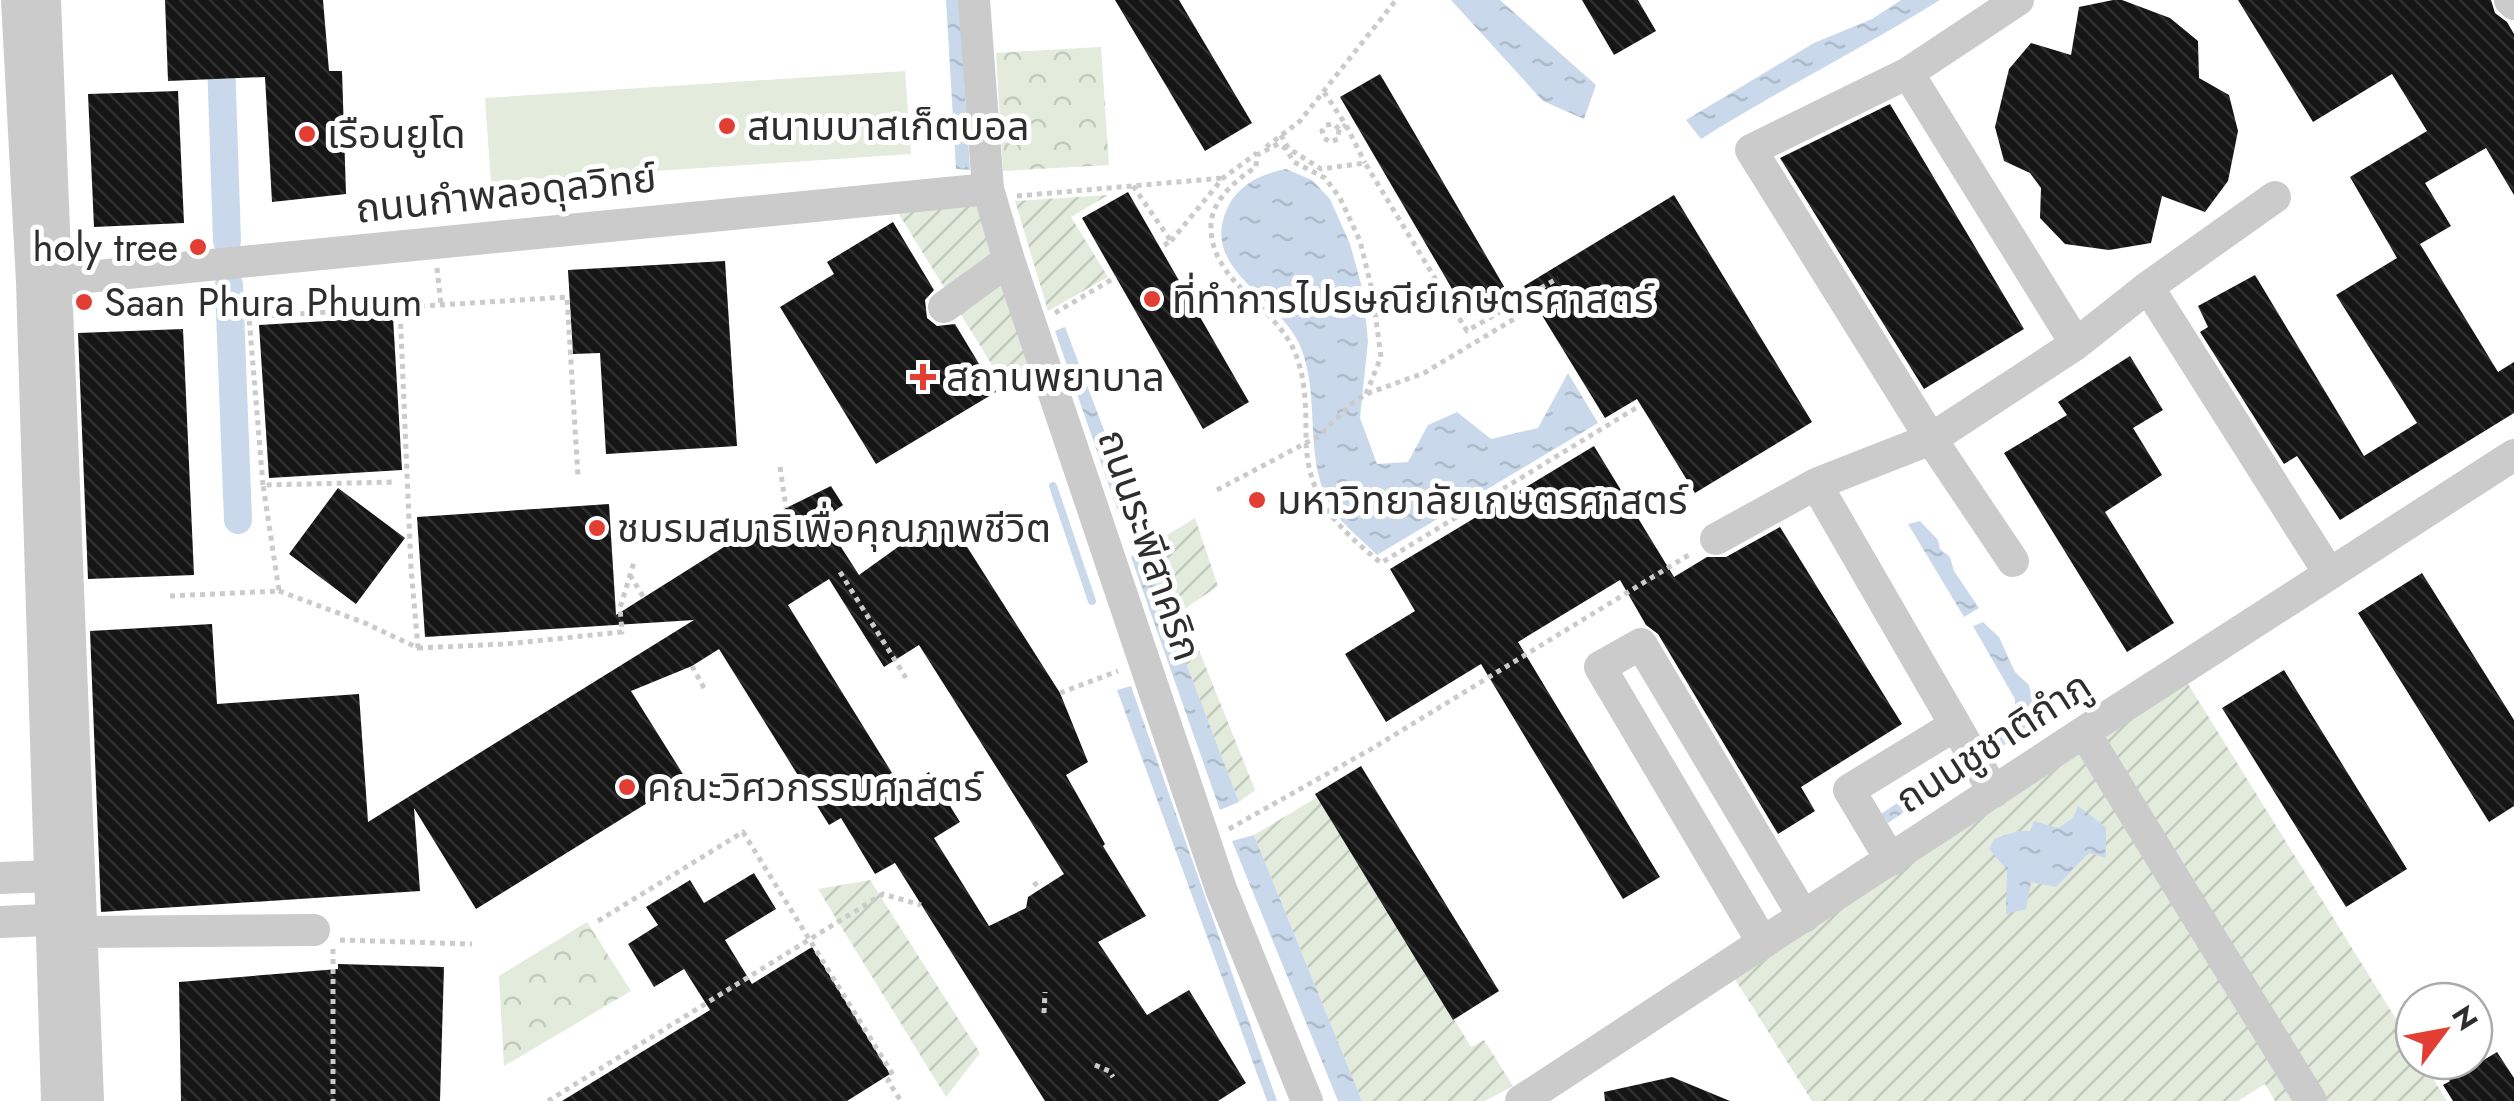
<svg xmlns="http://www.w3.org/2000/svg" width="2514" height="1101" font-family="Jost,'Noto Sans Thai',sans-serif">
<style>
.park{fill:url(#park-crowns)}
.garden{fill:url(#garden-furrows)}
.pitch{fill:#e2ebdc}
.water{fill:url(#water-ripples)}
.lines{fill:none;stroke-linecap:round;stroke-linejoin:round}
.stream{stroke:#c9d9eb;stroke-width:8}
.canal{stroke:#c9d9eb;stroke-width:28}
.building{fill:url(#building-back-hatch);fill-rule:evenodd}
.path{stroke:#cbcbcb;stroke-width:5;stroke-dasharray:5 5;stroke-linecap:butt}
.minor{stroke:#cbcbcb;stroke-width:32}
.poi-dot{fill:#e23e34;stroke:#fff;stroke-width:4}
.labels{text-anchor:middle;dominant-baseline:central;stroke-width:10;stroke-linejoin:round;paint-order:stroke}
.poi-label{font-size:40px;fill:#2e2e2e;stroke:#fff;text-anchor:start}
.street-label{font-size:40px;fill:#2e2e2e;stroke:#fff}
</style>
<defs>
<pattern id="park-crowns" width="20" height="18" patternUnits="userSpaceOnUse" patternTransform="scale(2.5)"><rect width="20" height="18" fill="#e2ebdc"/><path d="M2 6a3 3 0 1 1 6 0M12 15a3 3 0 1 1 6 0" fill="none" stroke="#c2cabd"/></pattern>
<pattern id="garden-furrows" width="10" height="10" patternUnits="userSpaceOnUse" patternTransform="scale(2.5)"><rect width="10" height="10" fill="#e2ebdc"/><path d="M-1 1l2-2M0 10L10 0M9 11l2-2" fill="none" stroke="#c2cabd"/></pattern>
<pattern id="water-ripples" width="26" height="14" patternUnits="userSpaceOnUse" patternTransform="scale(2.5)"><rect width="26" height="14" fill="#c9d9eb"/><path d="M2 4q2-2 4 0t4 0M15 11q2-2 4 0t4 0" fill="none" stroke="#adbbca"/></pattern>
<pattern id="building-back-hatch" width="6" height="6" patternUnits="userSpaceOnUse" patternTransform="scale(2.5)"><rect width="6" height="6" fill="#151515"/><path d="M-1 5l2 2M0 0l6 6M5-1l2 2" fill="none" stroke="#2f2f2f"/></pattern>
</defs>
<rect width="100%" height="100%" fill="#fff"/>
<path class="park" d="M1101 47 1109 165 1003 171 996 53Z
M587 922 631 991 504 1066 499 976Z"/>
<path class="garden" d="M976 193 1038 366 1005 386 892 203Z
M1108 195 1071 217 1108 277 1048 311 1015 201Z
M1195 518 1218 586 1183 610 1255 790 1239 802 1143 550Z
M2180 671 2414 1048V1061H2422L2447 1101H2275L2265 1084 2238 1101H1812L1731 973 2084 732Z
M1319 796 1471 1047 1484 1040 1513 1086 1485 1101H1362L1254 835Z
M870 880 980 1053 946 1097 818 889Z"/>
<path class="pitch" d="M905 71 911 154 491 182 485 98Z"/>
<path class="water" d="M946 0H959L970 170 956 169Z
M1451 0H1500L1596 85 1584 119 1543 101Z
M1901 0H1940C1861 49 1779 90 1701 139L1686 120 1814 43 1872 19Z
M1286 169 1312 180 1330 199 1350 244 1363 291 1368 341 1360 418 1377 464 1408 462 1428 425 1457 412 1491 439 1538 428 1568 373 1598 423 1377 555C1361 539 1341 524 1330 505 1303 456 1321 399 1301 348 1280 295 1194 269 1230 203 1241 183 1264 173 1286 169Z
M1065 327 1135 512 1120 517 1055 331Z
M1920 521 1938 540 1940 549 1950 557 1954 571 1979 608 1964 617 1908 524Z
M1143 550 1239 802 1220 810 1131 557Z
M1983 622 1999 637 2015 672 2029 685 2037 718 2001 748 1996 738 2015 721V699L1973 626Z
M1131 686 1277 1101H1267L1117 690Z
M1937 776 1941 787 1888 823 1881 814Z
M2078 806 2106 827V858L2089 853 2056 887 2031 882 2026 909 2006 914 2007 870 1989 849 1994 839 2018 831H2030L2034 821 2058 828 2073 818Z
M1254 835 1362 1101H1338L1232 841Z"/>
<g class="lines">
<path class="stream" d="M1053 486 1092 601"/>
<path class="canal" d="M219 0 227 241
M229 285 238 520"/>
</g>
<path class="building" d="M165 0H323L329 71H342L346 194 272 202 265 77 168 81Z
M1115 0H1179L1252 123 1205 151Z
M1582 0H1638L1656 31 1614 55Z
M2113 0H2122L2170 18 2198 41 2199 78 2229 95 2238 131 2228 181 2205 212 2162 196 2151 243 2109 250 2065 244 2040 218 2041 188 2030 173 2004 161 1995 127 2009 69 2031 43 2071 55 2079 7Z
M2238 0H2491L2495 13 2507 22 2514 34V195L2486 148 2425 183 2451 226 2420 244 2498 372 2514 362V413L2340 520 2297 456 2284 464 2200 332 2208 327 2198 306 2255 275 2364 456 2417 423 2336 295 2397 258 2350 177 2427 131 2392 74 2313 122Z
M1380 74 1509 295 1469 318 1340 97Z
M178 91 184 223 94 227 88 94Z
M1890 104 2024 329 1924 389 1780 158Z
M1128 192 1249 402 1203 429 1082 218Z
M1674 195 1812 422 1695 493 1637 399 1605 418 1524 286Z
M893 222 934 290 925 300 927 318 937 326 955 324 996 392 876 464 780 307 834 274 827 262Z
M725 261 737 446 606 454 600 353 573 354 568 270Z
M393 317 402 470 269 478 259 325Z
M183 329 194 575 88 579 78 333Z
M2130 356 2163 410 2133 428 2162 475 2105 512 2174 623 2127 652 2004 453 2067 415 2058 402Z
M1594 446 1674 577 1707 557H1726L1780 527 1902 724 1801 787 1815 811 1778 834 1658 634 1646 625 1620 580 1518 642 1660 877 1623 899 1481 664 1386 722 1345 654 1415 611 1390 569Z
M831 486 843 505 823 519 859 575 898 547 950 520 1060 693 1088 762 1066 775 1105 844 1103 846 1146 916 1098 942 1147 1015 1189 990 1246 1083 1218 1101H1045L895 863 875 874 841 818 829 825 719 649 692 666 631 691 686 779 476 909 414 808 420 891 101 912 90 631 212 624 217 704 359 694 368 822 694 620 425 637 417 517 609 504 616 615 786 508ZM829 579 884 667 919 645 1064 874 1028 897 1026 908 989 926 934 838 960 822 929 772 902 789 788 605Z
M338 488 405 538 356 604 289 554Z
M2422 573 2514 720V806L2489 822 2358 613Z
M2284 670 2407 869 2346 907 2222 708Z
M1361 766 1499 991 1453 1020 1315 794Z
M754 873 776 909 725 940 752 984 812 947 890 1074 847 1101H562L710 1010 684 969 654 987 628 944 658 925 646 907 690 880 704 903Z
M338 964 444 967 440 1101H181L179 982 338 969Z
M2497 1052 2514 1078V1101H2453L2443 1085 2450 1081 2444 1072 2461 1061H2482Z
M1672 1077 1730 1101H1605L1604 1092Z"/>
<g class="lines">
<path class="path" d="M1324 92 1346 125 1365 163
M1339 129 1334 124 1326 125 1322 131 1324 138 1330 142 1338 139 1339 129 1346 125
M1281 135 1288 148 1321 169 1365 163 1467 331 1558 278
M1266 147 1300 121 1396 0
M1133 186 1171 241 1160 248
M1017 196 1223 178
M1171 241 1223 178 1257 153
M437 268 441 305
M1055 313 1116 277
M1366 394 1381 357 1372 290 1360 241 1340 198 1325 178 1294 162 1286 149 1278 144 1257 155 1256 167C1237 179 1212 200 1211 224 1209 283 1277 305 1296 355 1306 381 1306 410 1306 438 1307 499 1337 527 1381 563L1636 408
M780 467 786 508
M263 485 249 317 567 297 578 477
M1217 490 1319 436 1350 405 1366 394 1424 373 1564 289
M840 572 906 678
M630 575 644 598
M279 591 365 623 418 648 411 568 400 308
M170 596 279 591 263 485 396 482
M418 648 506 644 622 632 620 608 634 562
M692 666 704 688
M1060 693 1118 671
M1229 829 1373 748 1692 553
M1034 882 1040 890
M598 921 743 832 893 1075 888 1081 901 1101
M340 940 472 944
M333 949V1101
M1044 1013 1045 992
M1095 1065 1109 1071 1113 1077
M548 1101 883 894 921 905"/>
<path class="minor" d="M17 0 32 282 57 1101
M45 0 88 1101
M974 0 988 189 1009 260 1221 889 1307 1101
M2510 0 2514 4
M1908 73 2076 344
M36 282 988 189
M2148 287 2329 573
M944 307 1009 260
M1816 484 1994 792
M1716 539 1816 484 1931 439 2076 344 2148 287 2275 197
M2013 561 1931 439 1751 150 1908 73 2018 0
M2084 732 2311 1101
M1891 860 1849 790 1954 726
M0 878 49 876
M0 922 70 919
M81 932 314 930
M1763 943 1600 667 1641 644 1804 917
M1521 1101 2084 732 2514 455"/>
</g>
<g class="poi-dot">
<circle cx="727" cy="126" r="10"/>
<circle cx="307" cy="134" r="10"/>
<circle cx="198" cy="247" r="10"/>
<circle cx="1152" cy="299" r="10"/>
<circle cx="84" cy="302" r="10"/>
<path d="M918 362h10v10h10v10h-10v10h-10v-10h-10v-10h10z"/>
<circle cx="1257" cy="500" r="10"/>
<circle cx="597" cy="528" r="10"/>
<circle cx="627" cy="787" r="10"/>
</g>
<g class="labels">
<g class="poi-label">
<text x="747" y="126">สนามบาสเก็ตบอล</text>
<text x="327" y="134">เรือนยูโด</text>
<text x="178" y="247" text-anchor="end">holy tree</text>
<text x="1172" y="299">ที่ทำการไปรษณีย์เกษตรศาสตร์</text>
<text x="104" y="302">Saan Phura Phuum</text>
<text x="946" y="377">สถานพยาบาล</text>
<text x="1277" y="500">มหาวิทยาลัยเกษตรศาสตร์</text>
<text x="617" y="528">ชมรมสมาธิเพื่อคุณภาพชีวิต</text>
<text x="647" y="787">คณะวิศวกรรมศาสตร์</text>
</g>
<g class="street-label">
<text transform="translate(506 193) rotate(-6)">ถนนกำพลอดุลวิทย์</text>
<text transform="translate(1150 545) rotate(71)">ถนนระพีสาคริก</text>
<text transform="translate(1993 742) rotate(-33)">ถนนชูชาติกำภู</text>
</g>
</g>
<g transform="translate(2444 1031) rotate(58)"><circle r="48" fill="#ffffff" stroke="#ababab" stroke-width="2.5"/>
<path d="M0-8L18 38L0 25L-18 38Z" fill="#e23e34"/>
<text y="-15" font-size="28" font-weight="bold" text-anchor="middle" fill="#2e2e2e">N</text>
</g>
</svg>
